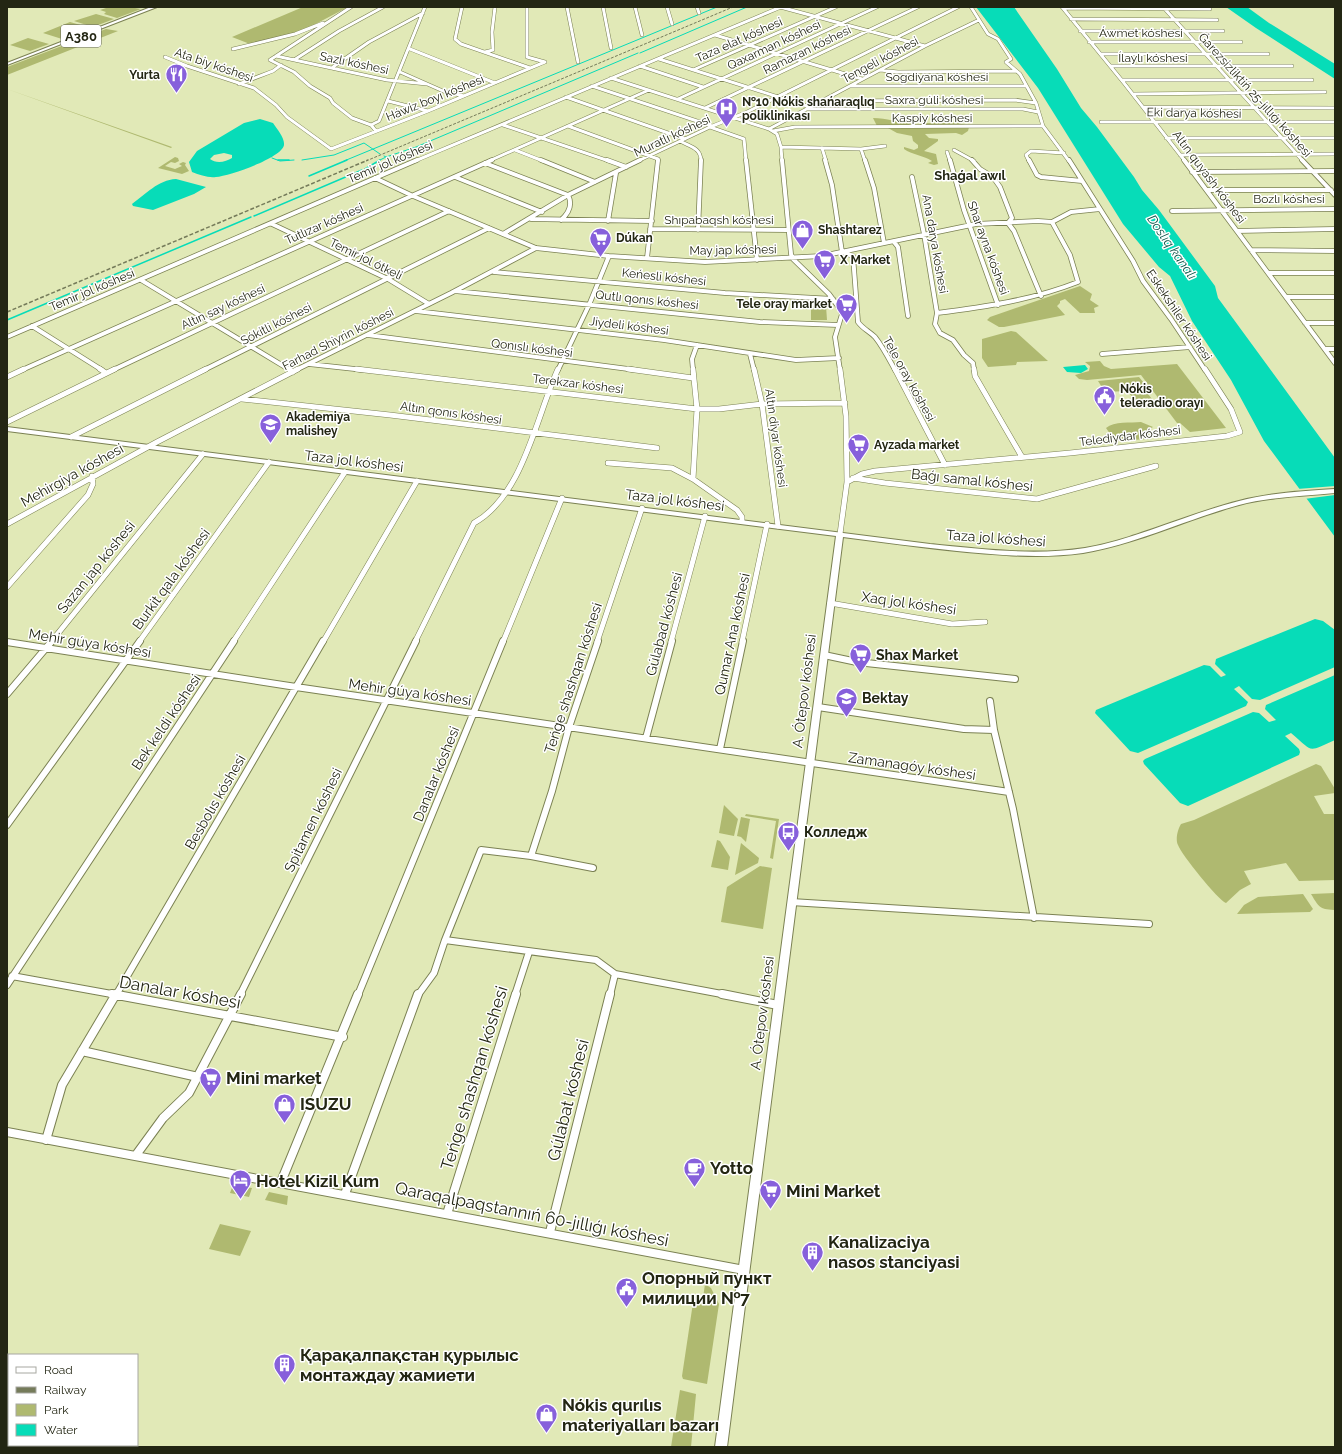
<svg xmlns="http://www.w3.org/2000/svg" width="1342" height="1454" font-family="Raleway,sans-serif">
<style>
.green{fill:#afb970}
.water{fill:#07dcb8;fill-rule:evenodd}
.pier{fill:#e1e9b7}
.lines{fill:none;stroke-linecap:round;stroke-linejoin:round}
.stream-far1{stroke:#07dcb8;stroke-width:1}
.stream{stroke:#07dcb8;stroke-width:1.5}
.minor-far4-casing{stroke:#7b8153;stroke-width:4}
.minor-far3-casing{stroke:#7b8153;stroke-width:5.5}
.minor-far2-casing{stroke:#7b8153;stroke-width:6}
.minor-far1-casing{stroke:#7b8153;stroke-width:8}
.minor-casing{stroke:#7b8153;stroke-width:10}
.major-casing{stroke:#7b8153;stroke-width:2}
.highway-casing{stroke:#7b8153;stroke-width:2}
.minor-far4{stroke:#fff;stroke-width:3}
.minor-far3{stroke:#fff;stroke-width:4}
.minor-far2{stroke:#fff;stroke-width:5}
.minor-far1{stroke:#fff;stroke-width:6}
.minor{stroke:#fff;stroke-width:8}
.major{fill:#fff;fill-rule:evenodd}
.highway{fill:#fff;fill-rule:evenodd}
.rail-far1{stroke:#757b5a;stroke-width:1;stroke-dasharray:3 1.5;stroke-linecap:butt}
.rail{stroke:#757b5a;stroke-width:1.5;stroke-dasharray:4 2;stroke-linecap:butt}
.labels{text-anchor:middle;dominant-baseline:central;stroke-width:3;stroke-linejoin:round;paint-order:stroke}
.far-street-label{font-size:12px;fill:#232613;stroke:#fff}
.far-poi-label{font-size:12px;font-weight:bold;fill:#232613;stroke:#fff;text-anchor:start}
.shield{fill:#fff;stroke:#65675a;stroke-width:1}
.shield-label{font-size:13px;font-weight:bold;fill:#232613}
.far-neighbourhood-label{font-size:13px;font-weight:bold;fill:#232613;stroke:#fff}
.far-water-label{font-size:13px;font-style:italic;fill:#0f5749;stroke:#fff}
.street-label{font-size:14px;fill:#232613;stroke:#fff}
.poi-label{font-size:14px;font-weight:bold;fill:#232613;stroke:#fff;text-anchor:start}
.near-street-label{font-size:17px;fill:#232613;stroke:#fff}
.near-poi-label{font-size:17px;font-weight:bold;fill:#232613;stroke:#fff;text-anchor:start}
</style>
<rect width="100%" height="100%" fill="#e1e9b7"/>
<path class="green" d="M109 7H129L141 9 117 18 104 14 106 12 100 10Z
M303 7H348L306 29 292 34 250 44 232 37Z
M96 14 114 19 93 27 74 21Z
M70 22 91 28 62 39 43 33Z
M106 29 118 31 7 75V67Z
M28 38 49 44 30 51 10 45Z
M7 89 172 147 171 148Z
M873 118C887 118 898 123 911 123L908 126H918L922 123H960L969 127 968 131 962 135 956 133 925 134 929 138 938 139V141L924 151 936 154 938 164 934 165 928 163 932 161C923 155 912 155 904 149V147L914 150 918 148V145L913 141 912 136 897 133 888 128 877 126Z
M175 157 178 158 179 161 175 163 171 162 165 166 175 169 182 166 179 164 183 162 186 163 185 165 189 171 182 174 158 168Z
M1080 286 1092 294 1090 300 1099 306 1094 308 1095 313H1080L1065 299 1060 301V303L1057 306 1065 315 1004 327H999L987 320 990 317Z
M811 306H826L827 320H811Z
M1011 331 1016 332 1048 361 1017 362 1016 365 988 367 982 358V339Z
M1100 361 1104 366 1111 369 1177 364 1226 428 1190 432 1180 423H1177L1141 375 1087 380 1079 379 1075 375 1089 371 1090 366 1085 362Z
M1139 377 1148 388 1144 389 1152 399 1135 400 1127 391 1105 392 1098 381Z
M1141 422 1153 427 1149 429V439L1115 441 1106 428C1114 421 1131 423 1141 422Z
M1316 764 1321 766 1335 789V793L1314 796 1324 814H1335V880L1299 881 1286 863 1244 871 1251 884 1240 890 1226 903C1218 900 1181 854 1178 845 1175 839 1178 829 1181 824L1194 820Z
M724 805 738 819 734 836 719 833Z
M746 814 779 819 773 859 770 858 776 821 745 816Z
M741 817 750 819 746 842 741 837 737 836Z
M717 840 720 841 730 857 728 870 711 867Z
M741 843 759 858 758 863 735 875Z
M760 866 772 868 763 929 721 922 727 887Z
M1335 893 1334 910C1319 909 1319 907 1311 894Z
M1303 894 1313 909 1310 912 1237 914 1244 905 1258 897Z
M233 1185 252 1188 249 1197 230 1193Z
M269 1192 288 1196 287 1205 265 1200Z
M220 1224 251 1231 240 1256 209 1249Z
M705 1284 711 1288 719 1304 707 1384 683 1379 682 1376 694 1296 703 1298Z
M680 1390 696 1394 691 1447H671Z"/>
<path class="water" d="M976 7H1014L1057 69 1081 108 1097 127 1134 177 1142 190 1159 210 1215 286 1218 298 1335 458V537L1264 441 1231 380 1192 321 1170 276 1159 267 1123 224 1038 88Z
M1226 7H1247L1269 23 1335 64V79L1256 28Z
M260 119 273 123C277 129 285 138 284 145 282 158 229 176 216 177 208 178 200 175 192 172L189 162 197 151 244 123ZM224 153 232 155V158C226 162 216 164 210 159L214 155Z
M176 179 206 187 194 194 153 210 133 206 132 204C146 194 158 180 176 179Z
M1085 365 1088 369 1081 373 1067 372 1063 367Z
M1315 619 1323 621 1335 630V667L1260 700 1252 699 1239 686 1234 689 1248 702 1246 706 1138 753 1130 751 1095 713 1096 710 1204 665 1210 666 1221 677 1226 675 1215 664 1216 659Z
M1335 675V740C1306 753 1314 752 1291 733L1285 736 1299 749 1300 752 1299 755 1188 806 1180 803 1144 764 1143 761 1145 759 1253 712 1259 713 1269 722 1276 720 1265 709 1266 705Z"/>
<path class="pier" d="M1335 486V495L1304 499 1297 489Z"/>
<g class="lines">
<path class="stream-far1" d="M640 53 747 7
M384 156 386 157 416 147 638 53
M272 158 280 161 294 160
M302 160 334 155 364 143 380 154
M344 161 717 7
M378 161 386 157"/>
<path class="stream" d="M278 160H289
M365 169 380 160
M309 176 347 160
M254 216 362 170
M7 320 251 217"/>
<defs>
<path id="minor-far4" d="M351 7 270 60 294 72 310 86 330 98 333 103 352 118 371 125 376 131
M462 7 455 39 461 44 530 68
M527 7V57L545 62
M567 7 578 62
M603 7 611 48
M635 7 642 35
M667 7 672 24
M697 7 699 13
M780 7 925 46
M971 7 988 34 998 39 1011 59 1006 62 1020 74 1036 103 1043 126 1069 161
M1062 7 1124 83 1185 161
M1163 7 1303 161
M1063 8 1210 9
M1071 19 1217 20
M1080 31H1223
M715 35 862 79
M1089 42H1241
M233 49 295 34 323 23
M410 49 495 83
M485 52 493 50 492 32 495 7
M1101 54H1268
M276 56 387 80 427 84
M165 57 187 66 254 88 276 105 287 117 331 149 428 111 545 62
M659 59 810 107
M294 60 339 31 383 7
M640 66 703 87
M1111 66H1292
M333 67 369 42 423 13
M693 70 836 7
M880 70 898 72 1016 71
M400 72 443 91 464 96
M611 78 769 129 777 134 781 147 782 161
M1122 80H1312
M239 84 273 71 281 65
M592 86 712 126
M850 86H1026
M1134 94 1325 92
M566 97 685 139
M678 99 877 7
M388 101 428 111
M824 101 1015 100 1036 103
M1143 107 1335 108
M705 108 918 7
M808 109H1023L1038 112
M1101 122H1335
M371 125 379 121 425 7
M503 125 609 161
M568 126 658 159V161
M710 127 744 139 746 161
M769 129 925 46 979 20
M773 131 795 127 1043 126
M1166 138H1335
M680 141C691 147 701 148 701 161
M781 147 861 149 885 146
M822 148 826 161
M861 149 865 161
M515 150 543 161
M954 150 974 161
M947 152 950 161
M1180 155 1335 154
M415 161 781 7
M489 161 649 90
M638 161 710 127 747 112 958 7
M1029 161 1026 155 1031 151 1064 153"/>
<path id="minor-far3" d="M541 160 595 182
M607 160 626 167
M746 160 757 260
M782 160 791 254 793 259 829 294 840 309 842 314 835 337 840 370
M825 160 832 185 842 252 853 256 858 322C863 329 869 331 875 337 883 347 889 359 895 370
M865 160 874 188 884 243
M950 160 964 210 998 305
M972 160 980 169 993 177 1000 187 1012 218 1008 223 1014 231 1041 296
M1029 160 1037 175 1041 177 1082 181
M1069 160 1133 261 1143 281 1171 319 1205 370
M1184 160 1335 363
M1302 160 1335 195
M485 163 568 195C573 205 569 213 561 220
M1192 172 1335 171
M455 177 542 212
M912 177 924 234 937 313 935 324 940 333 953 340 964 355 973 363 974 370
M375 178 413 196 536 248 609 256 705 262 822 256 976 224 1038 221 1052 222 1071 212 1100 209
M1207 190H1331
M1172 211 1335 209
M531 219 652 221
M608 221 616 173
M272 224 388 279 429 304
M650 229 788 230
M698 230 701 160
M1237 231 1335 229
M503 234 568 195 640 160
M894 242 898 247 908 316
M1251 250 1335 251
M647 258 658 160
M494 272 725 293 833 299
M1269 273H1335
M141 280 290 370
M455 291 760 322 838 325
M1287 297H1335
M416 311 664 340 796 360 839 358
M937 313C985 307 1032 300 1078 282L1070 255 1052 222
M1305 323H1335
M32 326 102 370
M368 335 636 370
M7 337 417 160
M1325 349H1335
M750 354 754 370
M1102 354 1190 347
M309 364 364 370
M22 370 492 160
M113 370 449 211
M204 370 489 228
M296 370 451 293 536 248
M558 370 589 305 609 256
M693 370 692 359 697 345"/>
<path id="minor-far2" d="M100 369 106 373
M289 369 293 372
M356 369 697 409H719L762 404 845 403
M628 369 693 378
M754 369 762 404 778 526
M840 369 846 416 847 482 840 534
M895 369 945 465
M974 369 975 376 1022 457
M7 377 24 369
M242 399 390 415 657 448
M7 422 115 369
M71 437 206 369
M608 463 672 468 693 479 737 510 742 517V521
M853 478 885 483 1037 499 1156 466
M693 479 697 409 693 369
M847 482 862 474 875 471 1070 453 1227 436 1240 432 1231 409 1205 369
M7 524 157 442 298 369
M7 587 88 495 93 484 92 476
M830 603 952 624 985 622
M51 642 203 454
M139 642 269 462
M233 642 345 472
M323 642 417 481
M415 642 474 523C523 496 536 417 558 369
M503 642 562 498
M597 642 642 508
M671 642 705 516
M742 642 767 524"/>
<path id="minor-far1" d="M7 642 296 687 1009 792
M824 655 857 662 1015 679
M7 694 52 641
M990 701 994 730 1013 809 1034 918
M818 707 964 729 994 730
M646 738 672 641
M720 749 743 641
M7 825 140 641
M531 856 552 791 569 727 598 641
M791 902 1149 924
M445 940 596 960 615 974 727 995
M12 976 117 995
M7 985 234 641
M116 995 323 641
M240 995 416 641
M358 995 503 641
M418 995 434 973 445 940 481 850 531 856 593 868
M515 995 529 952
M610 995 615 974"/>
<path id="minor" d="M112 994 343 1037
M722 994 778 1005
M82 1051 198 1077
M7 1132 744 1270
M46 1140 62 1085 116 994
M136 1155 163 1118 189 1093 241 994
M281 1182 358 994
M345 1194 418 994
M447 1214 516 994
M550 1232 610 994"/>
<path id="major" d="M7 427 930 544C981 549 1033 556 1085 548 1137 539 1187 514 1239 501 1270 493 1303 491 1335 489V493C1303 496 1270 497 1239 505 1187 519 1137 544 1083 553 1041 559 999 555 957 551 919 547 881 542 843 537L727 1447H715L836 536 7 431Z"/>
<path id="highway" d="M151 7H157L7 65V63Z"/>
</defs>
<use href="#minor-far4" class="minor-far4-casing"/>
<use href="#minor-far3" class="minor-far3-casing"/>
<use href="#minor-far2" class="minor-far2-casing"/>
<use href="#minor-far1" class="minor-far1-casing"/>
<use href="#minor" class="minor-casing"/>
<use href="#major" class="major-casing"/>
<use href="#highway" class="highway-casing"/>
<use href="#minor-far4" class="minor-far4"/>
<use href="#minor-far3" class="minor-far3"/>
<use href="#minor-far2" class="minor-far2"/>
<use href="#minor-far1" class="minor-far1"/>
<use href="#minor" class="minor"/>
<use href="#major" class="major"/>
<use href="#highway" class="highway"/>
<path class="rail-far1" d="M366 161 733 7"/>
<path class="rail" d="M7 312 368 160"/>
</g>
<defs>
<symbol id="restaurant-pin" viewBox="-11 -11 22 30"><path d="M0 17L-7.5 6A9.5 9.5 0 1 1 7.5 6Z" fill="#8760db" stroke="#fff"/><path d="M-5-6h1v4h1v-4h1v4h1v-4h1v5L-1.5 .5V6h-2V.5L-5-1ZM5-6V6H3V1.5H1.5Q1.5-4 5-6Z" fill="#fff"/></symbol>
<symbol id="hospital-pin" viewBox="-11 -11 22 30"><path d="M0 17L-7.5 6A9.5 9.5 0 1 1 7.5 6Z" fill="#8760db" stroke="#fff"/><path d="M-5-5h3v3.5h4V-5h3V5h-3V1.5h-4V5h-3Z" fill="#fff"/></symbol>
<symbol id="shop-pin" viewBox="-11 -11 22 30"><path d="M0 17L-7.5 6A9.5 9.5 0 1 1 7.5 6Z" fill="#8760db" stroke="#fff"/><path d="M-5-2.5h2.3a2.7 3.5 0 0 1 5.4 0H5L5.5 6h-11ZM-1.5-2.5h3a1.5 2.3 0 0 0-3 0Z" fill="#fff"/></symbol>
<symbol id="supermarket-pin" viewBox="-11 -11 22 30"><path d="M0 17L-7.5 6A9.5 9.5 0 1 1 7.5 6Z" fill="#8760db" stroke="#fff"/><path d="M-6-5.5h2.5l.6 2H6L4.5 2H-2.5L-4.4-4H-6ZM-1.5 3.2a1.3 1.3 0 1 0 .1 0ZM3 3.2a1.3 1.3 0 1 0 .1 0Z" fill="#fff"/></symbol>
<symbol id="civic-pin" viewBox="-11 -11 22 30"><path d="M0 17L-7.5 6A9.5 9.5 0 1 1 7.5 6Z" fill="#8760db" stroke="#fff"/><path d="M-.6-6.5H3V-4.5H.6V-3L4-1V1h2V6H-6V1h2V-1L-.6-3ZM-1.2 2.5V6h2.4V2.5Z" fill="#fff"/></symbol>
<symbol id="school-pin" viewBox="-11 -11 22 30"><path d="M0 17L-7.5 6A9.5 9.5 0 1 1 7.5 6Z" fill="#8760db" stroke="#fff"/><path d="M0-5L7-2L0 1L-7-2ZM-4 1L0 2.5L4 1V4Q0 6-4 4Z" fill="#fff"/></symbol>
<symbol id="bus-pin" viewBox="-11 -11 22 30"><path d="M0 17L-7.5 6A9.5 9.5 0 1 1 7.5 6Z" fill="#8760db" stroke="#fff"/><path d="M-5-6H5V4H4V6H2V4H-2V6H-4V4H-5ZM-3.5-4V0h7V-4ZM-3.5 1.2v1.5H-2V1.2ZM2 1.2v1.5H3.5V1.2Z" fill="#fff"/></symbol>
<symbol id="cafe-pin" viewBox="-11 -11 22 30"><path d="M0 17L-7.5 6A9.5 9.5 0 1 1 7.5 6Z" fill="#8760db" stroke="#fff"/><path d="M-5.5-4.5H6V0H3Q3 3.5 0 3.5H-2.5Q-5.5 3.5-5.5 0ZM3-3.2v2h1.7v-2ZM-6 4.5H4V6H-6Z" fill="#fff"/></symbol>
<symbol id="hotel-pin" viewBox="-11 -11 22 30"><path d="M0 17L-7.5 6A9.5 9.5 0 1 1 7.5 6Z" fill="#8760db" stroke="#fff"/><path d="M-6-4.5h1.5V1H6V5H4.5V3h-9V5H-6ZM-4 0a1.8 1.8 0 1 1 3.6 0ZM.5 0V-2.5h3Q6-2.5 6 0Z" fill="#fff"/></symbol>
<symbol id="building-pin" viewBox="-11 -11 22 30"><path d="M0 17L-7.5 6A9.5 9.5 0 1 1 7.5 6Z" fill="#8760db" stroke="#fff"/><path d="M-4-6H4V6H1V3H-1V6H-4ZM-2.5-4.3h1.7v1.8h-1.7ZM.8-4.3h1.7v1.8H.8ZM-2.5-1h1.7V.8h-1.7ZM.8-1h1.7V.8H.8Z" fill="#fff"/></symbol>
</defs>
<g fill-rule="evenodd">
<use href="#restaurant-pin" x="164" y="62" width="25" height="34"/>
<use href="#hospital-pin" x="714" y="96" width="25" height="34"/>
<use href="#shop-pin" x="790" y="218" width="25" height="34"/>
<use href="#supermarket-pin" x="588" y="226" width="25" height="34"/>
<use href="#supermarket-pin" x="812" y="248" width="25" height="34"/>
<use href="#supermarket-pin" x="834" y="292" width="25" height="34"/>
<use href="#civic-pin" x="1092" y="384" width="25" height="34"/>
<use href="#school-pin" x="258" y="412" width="25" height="34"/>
<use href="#supermarket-pin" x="846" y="432" width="25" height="34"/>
<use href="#supermarket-pin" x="848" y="642" width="25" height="34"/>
<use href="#school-pin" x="834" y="686" width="25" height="34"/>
<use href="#bus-pin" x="776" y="820" width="25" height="34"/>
<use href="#supermarket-pin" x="198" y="1066" width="25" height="34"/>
<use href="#shop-pin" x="272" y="1092" width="25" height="34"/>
<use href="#cafe-pin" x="682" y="1156" width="25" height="34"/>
<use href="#hotel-pin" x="228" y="1168" width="25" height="34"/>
<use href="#supermarket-pin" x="758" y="1178" width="25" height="34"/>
<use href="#building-pin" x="800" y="1240" width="25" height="34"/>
<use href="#civic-pin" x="614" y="1276" width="25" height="34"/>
<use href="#building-pin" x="272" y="1352" width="25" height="34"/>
<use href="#shop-pin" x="534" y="1402" width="25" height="34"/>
</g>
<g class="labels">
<g class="far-street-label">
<text x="1141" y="33">Áwmet kóshesi</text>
<text transform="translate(739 40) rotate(-24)">Taza elat kóshesi</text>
<text transform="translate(774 45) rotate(-25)">Qaxarman kóshesi</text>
<text transform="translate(807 50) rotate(-26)">Ramazan kóshesi</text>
<text x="1153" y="58">Ílaylı kóshesi</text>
<text transform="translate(880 60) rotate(-28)">Tengeli kóshesi</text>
<text transform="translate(354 63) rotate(12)">Sazlı kóshesi</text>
<text transform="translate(214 65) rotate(19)">Ata biy kóshesi</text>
<text x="937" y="77">Sogdiyana kóshesi</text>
<text transform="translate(1255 95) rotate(48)">Ǵarezsizliktiń 25-jıllıǵı kóshesi</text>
<text transform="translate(435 98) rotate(-22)">Háwiz boyı kóshesi</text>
<text x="934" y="100">Saxra gúli kóshesi</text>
<text transform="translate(1194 113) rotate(1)">Eki darya kóshesi</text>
<text x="932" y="118">Kaspiy kóshesi</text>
<text transform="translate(672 136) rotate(-25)">Muratlı kóshesi</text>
<text transform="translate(390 162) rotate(-23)">Temir jol kóshesi</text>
<text transform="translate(1209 177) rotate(53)">Altın quyash kóshesi</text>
<text x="1289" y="199">Bozlı kóshesi</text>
<text x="719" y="220">Shıpabaqsh kóshesi</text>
<text transform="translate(324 224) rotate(-24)">Tutlızar kóshesi</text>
<text transform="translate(935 244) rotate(80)">Ana darya kóshesi</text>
<text transform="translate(988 248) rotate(70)">Shar ayna kóshesi</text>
<text transform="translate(733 250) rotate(-1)">May jap kóshesi</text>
<text transform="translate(366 259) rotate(26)">Temir jol ótkeli</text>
<text transform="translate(664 277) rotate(6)">Keńesli kóshesi</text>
<text transform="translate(92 290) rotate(-23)">Temir jol kóshesi</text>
<text transform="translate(647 300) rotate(6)">Qutlı qonıs kóshesi</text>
<text transform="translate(223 307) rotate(-25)">Altın say kóshesi</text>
<text transform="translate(1179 315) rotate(56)">Eskekshiler kóshesi</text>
<text transform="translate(276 324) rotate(-27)">Sókitli kóshesi</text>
<text transform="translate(629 326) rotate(7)">Jiydeli kóshesi</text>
<text transform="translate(338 339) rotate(-27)">Farhad Shiyrin kóshesi</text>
<text transform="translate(532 348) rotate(7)">Qonıslı kóshesi</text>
<text transform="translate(909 379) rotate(61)">Tele oray kóshesi</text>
<text transform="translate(578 384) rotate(7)">Terekzar kóshesi</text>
<text transform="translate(451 413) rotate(8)">Altın qonıs kóshesi</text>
<text transform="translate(1130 436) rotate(-7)">Telediydar kóshesi</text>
<text transform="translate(776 438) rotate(82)">Altın diyar kóshesi</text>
</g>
<g class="far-poi-label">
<text x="160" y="75" text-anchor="end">Yurta</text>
<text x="742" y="102">№10 Nókis shańaraqlıq<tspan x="742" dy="14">poliklinikası</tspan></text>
<text x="818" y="230">Shashtarez</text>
<text x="616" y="238">Dúkan</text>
<text x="840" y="260">X Market</text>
<text x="832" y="304" text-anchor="end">Tele oray market</text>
<text x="1120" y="389">Nókis<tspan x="1120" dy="14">teleradio orayı</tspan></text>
<text x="286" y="417">Akademiya<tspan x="286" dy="14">malishey</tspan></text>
<text x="874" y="445">Ayzada market</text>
</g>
<rect class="shield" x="61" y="25" width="40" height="22" rx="3"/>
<g class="shield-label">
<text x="81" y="36">A380</text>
</g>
<g class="far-neighbourhood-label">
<text x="970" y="175">Shaǵal awıl</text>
</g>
<g class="far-water-label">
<text transform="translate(1172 247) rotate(55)">Doslıq kanalı</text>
</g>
<g class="street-label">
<text transform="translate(354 461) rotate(7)">Taza jol kóshesi</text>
<text transform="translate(72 475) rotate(-29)">Mehirgiya kóshesi</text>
<text transform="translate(972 480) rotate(6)">Baǵı samal kóshesi</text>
<text transform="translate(675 500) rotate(7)">Taza jol kóshesi</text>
<text transform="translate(996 538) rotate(4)">Taza jol kóshesi</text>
<text transform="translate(96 567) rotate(-51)">Sazan jap kóshesi</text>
<text transform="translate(171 579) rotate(-54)">Burkit qala kóshesi</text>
<text transform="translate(909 603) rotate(8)">Xaq jol kóshesi</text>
<text transform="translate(664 624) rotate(-75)">Gúlabad kóshesi</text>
<text transform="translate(732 634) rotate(-78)">Qumar Ana kóshesi</text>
<text transform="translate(90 643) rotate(9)">Mehir gúyа kóshesi</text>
<text transform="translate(573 678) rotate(-72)">Teńge shashqan kóshesi</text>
<text transform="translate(804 691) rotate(-83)">A. Ótepov kóshesi</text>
<text transform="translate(410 692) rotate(8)">Mehir gúyа kóshesi</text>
<text transform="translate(166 722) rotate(-56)">Bek keldi kóshesi</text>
<text transform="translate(912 766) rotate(8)">Zamanagóy kóshesi</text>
<text transform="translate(436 774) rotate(-68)">Danalar kóshesi</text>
<text transform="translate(215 802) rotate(-60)">Besbolıs kóshesi</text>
<text transform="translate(313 820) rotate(-64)">Spitamen kóshesi</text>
<text transform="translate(762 1013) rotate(-83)">A. Ótepov kóshesi</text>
</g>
<g class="poi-label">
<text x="876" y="655">Shax Market</text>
<text x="862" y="698">Bektay</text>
<text x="804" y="832">Колледж</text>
</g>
<g class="near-street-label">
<text transform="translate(180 992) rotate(10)">Danalar kóshesi</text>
<text transform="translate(474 1078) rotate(-73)">Teńge shashqan kóshesi</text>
<text transform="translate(568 1100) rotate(-76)">Gúlabat kóshesi</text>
<text transform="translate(532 1214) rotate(11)">Qaraqalpaqstannıń 60-jıllıǵı kóshesi</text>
</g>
<g class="near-poi-label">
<text x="226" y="1078">Mini market</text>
<text x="300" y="1104">ISUZU</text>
<text x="710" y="1168">Yotto</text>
<text x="256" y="1181">Hotel Kizil Kum</text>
<text x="786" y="1191">Mini Market</text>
<text x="828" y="1242">Kanalizaciya<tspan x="828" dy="20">nasos stanciyasi</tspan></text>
<text x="642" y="1278">Опорный пункт<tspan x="642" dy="20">милиции №7</tspan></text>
<text x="300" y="1355">Қарақалпақстан қурылыс<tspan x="300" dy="20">монтаждау жамиети</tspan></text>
<text x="562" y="1405">Nókis qurılıs<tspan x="562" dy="20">materiyalları bazarı</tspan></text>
</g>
</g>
<rect width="1342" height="1454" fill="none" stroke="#232613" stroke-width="16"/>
<rect x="8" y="1354" width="130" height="92" fill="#ffffff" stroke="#a7a8a1"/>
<rect x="16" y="1367" width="20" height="6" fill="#ffffff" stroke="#a7a8a1"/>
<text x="44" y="1374" font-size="12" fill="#232613">Road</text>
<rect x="16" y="1387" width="20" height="6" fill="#757b5a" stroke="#a7a8a1"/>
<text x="44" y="1394" font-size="12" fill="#232613">Railway</text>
<rect x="16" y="1404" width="20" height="12" fill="#afb970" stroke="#a7a8a1"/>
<text x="44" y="1414" font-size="12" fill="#232613">Park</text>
<rect x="16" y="1424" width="20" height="12" fill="#07dcb8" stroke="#a7a8a1"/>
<text x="44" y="1434" font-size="12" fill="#232613">Water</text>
</svg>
